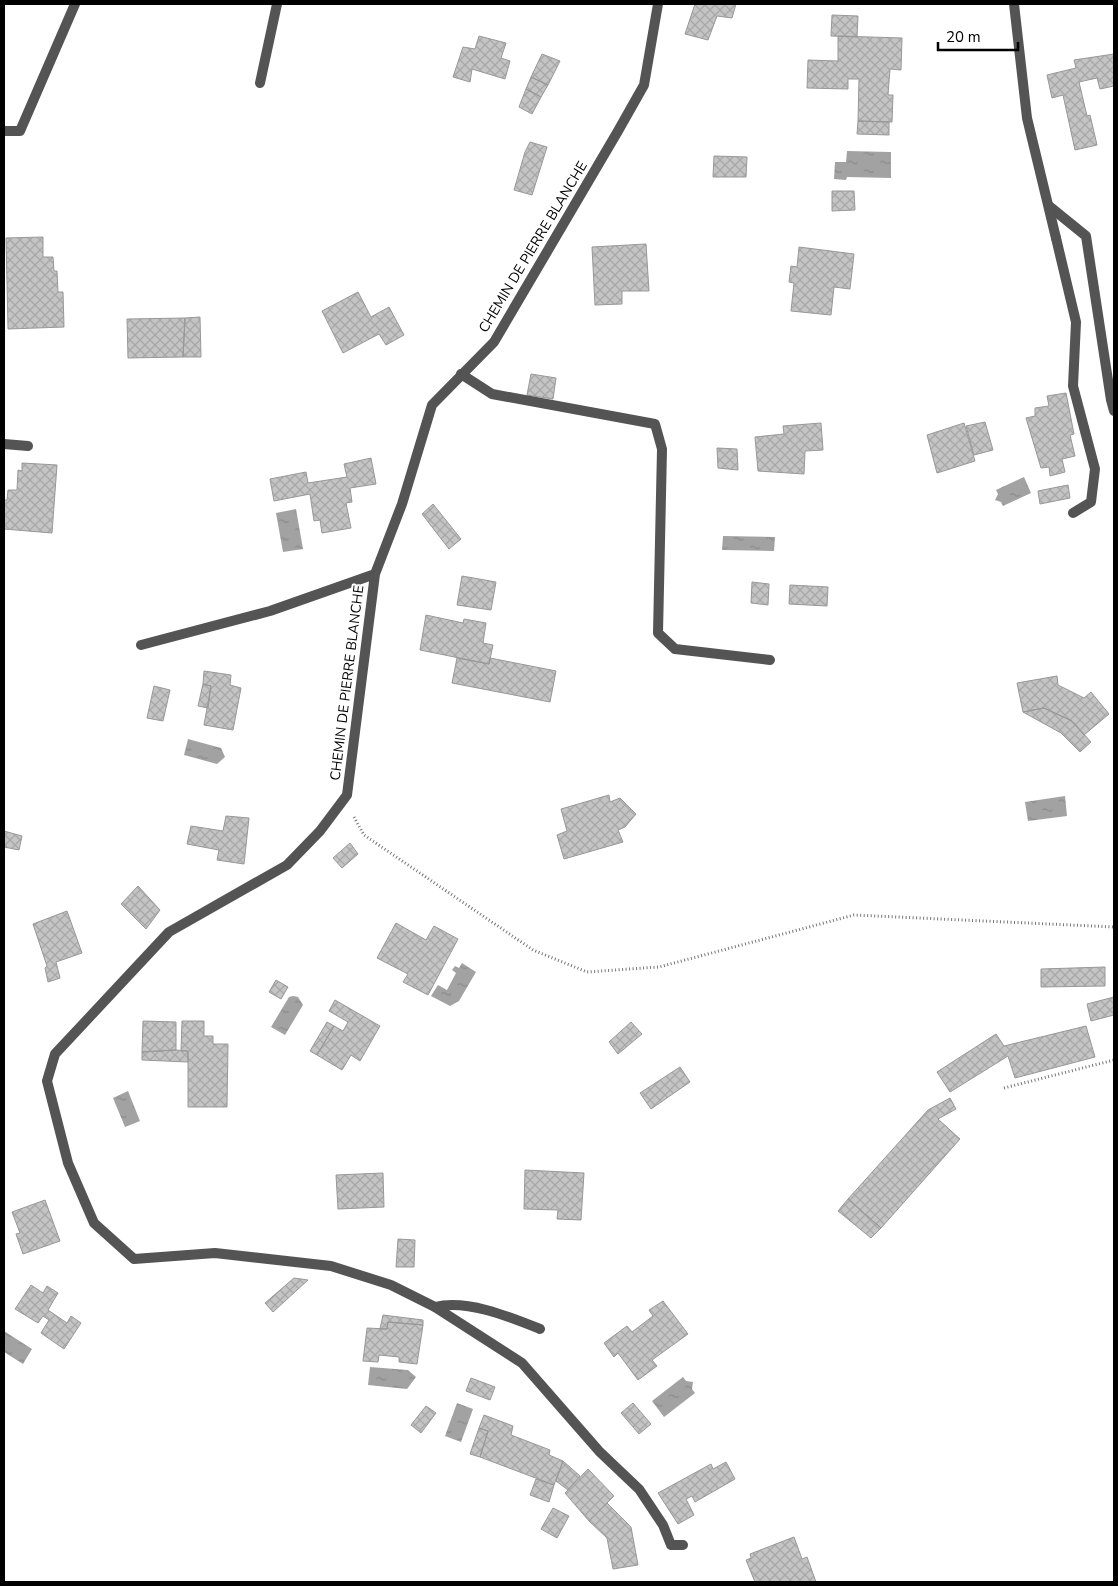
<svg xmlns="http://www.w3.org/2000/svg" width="1118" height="1586" font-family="'Nunito Sans',sans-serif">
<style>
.water{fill:url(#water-ripples)}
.building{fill:url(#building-cross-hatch);stroke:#989898}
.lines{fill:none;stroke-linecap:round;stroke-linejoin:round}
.path{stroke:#767676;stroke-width:3;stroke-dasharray:1 2.5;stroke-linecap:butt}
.lane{stroke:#545454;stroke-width:10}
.street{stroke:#545454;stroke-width:10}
.labels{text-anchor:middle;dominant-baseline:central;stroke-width:4;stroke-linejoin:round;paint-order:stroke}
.street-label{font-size:14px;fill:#000;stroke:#fff}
</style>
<defs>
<pattern id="water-ripples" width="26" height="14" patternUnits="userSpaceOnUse" patternTransform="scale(1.25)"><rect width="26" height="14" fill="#a2a2a2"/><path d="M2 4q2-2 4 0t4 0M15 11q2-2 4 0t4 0" fill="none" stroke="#8a8a8a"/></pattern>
<pattern id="building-cross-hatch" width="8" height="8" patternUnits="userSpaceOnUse" patternTransform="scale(1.25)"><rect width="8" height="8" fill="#c4c4c4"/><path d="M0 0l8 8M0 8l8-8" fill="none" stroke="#a7a7a7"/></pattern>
</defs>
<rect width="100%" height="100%" fill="#fff"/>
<path class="water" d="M847 151 891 152V178L847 177 846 180 834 179 835 162H846Z
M1024 477 1031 493 1003 506 1001 502 995 500 998 494 996 490Z
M296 509 303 549 283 552 276 513Z
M723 536 775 537 774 551 722 550Z
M188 739 221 748 225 757 217 764 184 755Z
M1065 796 1067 816 1028 821 1025 802Z
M462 963 476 972 459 1001 450 1006 431 996 438 985 447 990 456 973 452 970 455 966 459 968Z
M293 996 298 997 303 1005 285 1035 271 1027 289 997Z
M128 1091 140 1121 125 1127 113 1098Z
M4 1331 32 1349 23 1364 4 1352Z
M370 1367 408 1370 416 1377 407 1389 368 1385Z
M683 1377 686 1381 693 1382 692 1389 695 1393 664 1417 652 1401Z
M457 1403 473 1409 461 1442 445 1436Z"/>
<path class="building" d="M695 4H736L732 18 717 16 708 40 685 34Z
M832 15 858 16 857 37 831 36Z
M479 36 506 43 501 58 510 61 505 79 472 69 470 82 453 77 463 47 475 49Z
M838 36 902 38 901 70 890 69 888 95H893L892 122 858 121 859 79H848V89L807 88 808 60 838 61Z
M542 54 560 61 548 85 531 77Z
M1114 54V86L1100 89 1097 78 1079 82 1087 116 1090 115 1097 145 1075 150 1063 95 1052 98 1047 75 1076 68 1074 60Z
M531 77 548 85 541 97 526 89Z
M526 89 541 97 532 114 519 107Z
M858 121 889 122V135L857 134Z
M530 142 547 147 532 195 514 190 525 152Z
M714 156 747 157 746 177H713Z
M832 191H854L855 210 832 211Z
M43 237V257H53L54 271H57L58 292H63L64 327 8 329 6 238Z
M646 244 649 291H622V304L595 305 592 247Z
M799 247 854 254 850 289 834 287 831 315 791 311 794 283 789 282 791 266 797 267Z
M358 292 371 317 389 307 404 335 386 345 379 334 343 353 322 311Z
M200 317 201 357H183L185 318Z
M185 318 183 357 128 358 127 319Z
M531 374 556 378 553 399 527 395Z
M1066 393 1074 434 1070 435 1075 456 1062 459 1065 472 1050 476 1049 467 1041 468 1026 418 1035 416V408L1049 406 1047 396Z
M985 422 993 450 974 455 966 426Z
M821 423 823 450 805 451 804 474 758 471 755 437 784 434 783 426Z
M964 423 975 461 937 473 927 435Z
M717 448 737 449 738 470 718 468Z
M371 458 376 484 350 488 352 502 346 503 351 528 322 533 320 520 314 521 310 494 274 501 270 479 306 472 308 483 347 477 344 464Z
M22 463 57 465 52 533 4 529V500H7L8 490H17L18 470 22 471Z
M1068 485 1070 498 1040 504 1038 491Z
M433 504 461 539 449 549 422 514Z
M462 576 496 582 491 610 457 605Z
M752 582 769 584 768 605 751 603Z
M790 585 828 587 827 606 789 604Z
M426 615 463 623 464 619 486 623 483 643 493 645 489 664 420 650Z
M457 658 489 664 490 658 556 671 550 702 452 683Z
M204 671 231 675 230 685 241 688 233 730 204 725 211 686 203 684Z
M1057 676 1058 685 1084 698 1091 692 1109 714 1084 735 1072 721 1044 708 1023 712 1017 683Z
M203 684 211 686 208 708 198 706Z
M154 686 170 690 163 721 147 718Z
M1044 708 1072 721 1091 742 1080 752 1061 733 1023 712Z
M609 795 610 802 620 798 636 814 625 827 618 830 623 842 564 859 557 835 567 831 561 809Z
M226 816 249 818 244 864 217 860 219 850 187 844 191 826 223 831Z
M4 831 22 836 19 850 4 847Z
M350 843 358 854 342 868 333 858Z
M138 886 160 910 146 929 121 904Z
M67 911 82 953 56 962 60 978 48 982 45 968 47 966 33 924Z
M396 923 426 940 434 926 458 939 428 995 403 982 408 974 377 958Z
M1105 967V986L1041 987V969Z
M276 980 288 987 281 999 269 992Z
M1114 997V1015L1091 1021 1087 1004Z
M335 1000 380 1026 360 1061 351 1055 342 1070 317 1055 334 1026 343 1031 348 1022 329 1011Z
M143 1021 176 1022V1050L142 1052Z
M182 1021H204V1036H213V1044H228L227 1107H188V1051H181Z
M327 1022 334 1026 317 1055 310 1051Z
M631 1022 642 1034 618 1054 609 1042Z
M1086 1026 1095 1057 1015 1078 1008 1056 950 1092 937 1072 996 1034 1004 1046Z
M176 1050 188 1051V1062L142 1060V1052Z
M680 1067 690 1082 651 1109 640 1093Z
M950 1098 956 1109 938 1119 960 1139 881 1228 848 1199 928 1110Z
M525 1170 584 1173 581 1220 557 1219 558 1210 524 1209Z
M383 1173 384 1207 338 1209 336 1175Z
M848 1199 881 1228 871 1238 838 1211Z
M45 1200 60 1241 23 1254 16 1234 20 1233 12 1212Z
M398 1239 415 1240 414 1267H396Z
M294 1278 308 1280 273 1312 265 1303Z
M31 1285 43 1293 47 1286 58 1293 48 1310 67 1323 71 1316 81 1323 64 1349 41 1333 49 1320 43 1316 38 1323 15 1309Z
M663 1301 688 1334 652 1360 657 1366 638 1380 618 1353 614 1357 604 1343 627 1326 632 1332 653 1316 649 1310Z
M383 1315 423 1320V1325L388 1322 387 1329H380Z
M388 1322 423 1325 417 1364 399 1362V1357L379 1355 378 1362 363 1361 367 1328 387 1329Z
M471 1378 495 1387 490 1400 466 1391Z
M633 1403 651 1424 639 1434 621 1413Z
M426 1406 436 1413 421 1433 411 1425Z
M484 1415 513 1426 511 1435 550 1450 549 1455 563 1461 554 1485 480 1457 488 1431 479 1428Z
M479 1428 488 1431 480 1457 470 1454Z
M563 1461 580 1476 568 1490 556 1481Z
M726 1462 735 1479 695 1502 692 1496 686 1499 694 1515 678 1524 658 1493 711 1464 713 1469Z
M588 1469 614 1496 589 1521 565 1493Z
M536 1479 554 1485 549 1502 530 1495Z
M607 1503 631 1527 638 1565 613 1569 607 1538 589 1521Z
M553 1508 569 1516 557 1538 541 1529Z
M794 1537 802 1559 807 1557 816 1582H755L746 1560 751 1558 750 1554Z"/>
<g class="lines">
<path class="path" d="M354 817 364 835 533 950 587 972 659 967 854 915 1114 927
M1004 1088 1114 1060"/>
<path class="lane" d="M260 83 277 4
M1049 206 1086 236 1111 400 1114 411
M1056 238 1076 322 1073 386 1095 469 1091 502 1073 513
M461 374 492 394 655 424 662 449 658 633 675 649 770 660
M4 444 28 446
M435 1307C467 1299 510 1317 540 1329"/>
<path class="street" d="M658 4 644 85 618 131 494 342 432 405 402 504 375 574 347 795 320 831 287 865 169 932 55 1054 47 1081 68 1163 94 1223 134 1259 215 1253 331 1266 391 1285 435 1307 522 1363 599 1451 639 1489 663 1525 671 1545H683
M1014 4 1027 118 1056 238
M4 131H20L75 4
M141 645 270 611 375 574"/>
</g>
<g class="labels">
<g class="street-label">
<text transform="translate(533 247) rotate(-59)">CHEMIN DE PIERRE BLANCHE</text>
<text transform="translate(347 683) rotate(-83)">CHEMIN DE PIERRE BLANCHE</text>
</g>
</g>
<rect width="1118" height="1586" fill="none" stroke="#000000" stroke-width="10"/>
<path d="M938 42v8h80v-8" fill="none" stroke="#000000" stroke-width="2.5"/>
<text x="946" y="42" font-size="15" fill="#000000" stroke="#ffffff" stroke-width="4" paint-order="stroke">20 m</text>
</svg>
